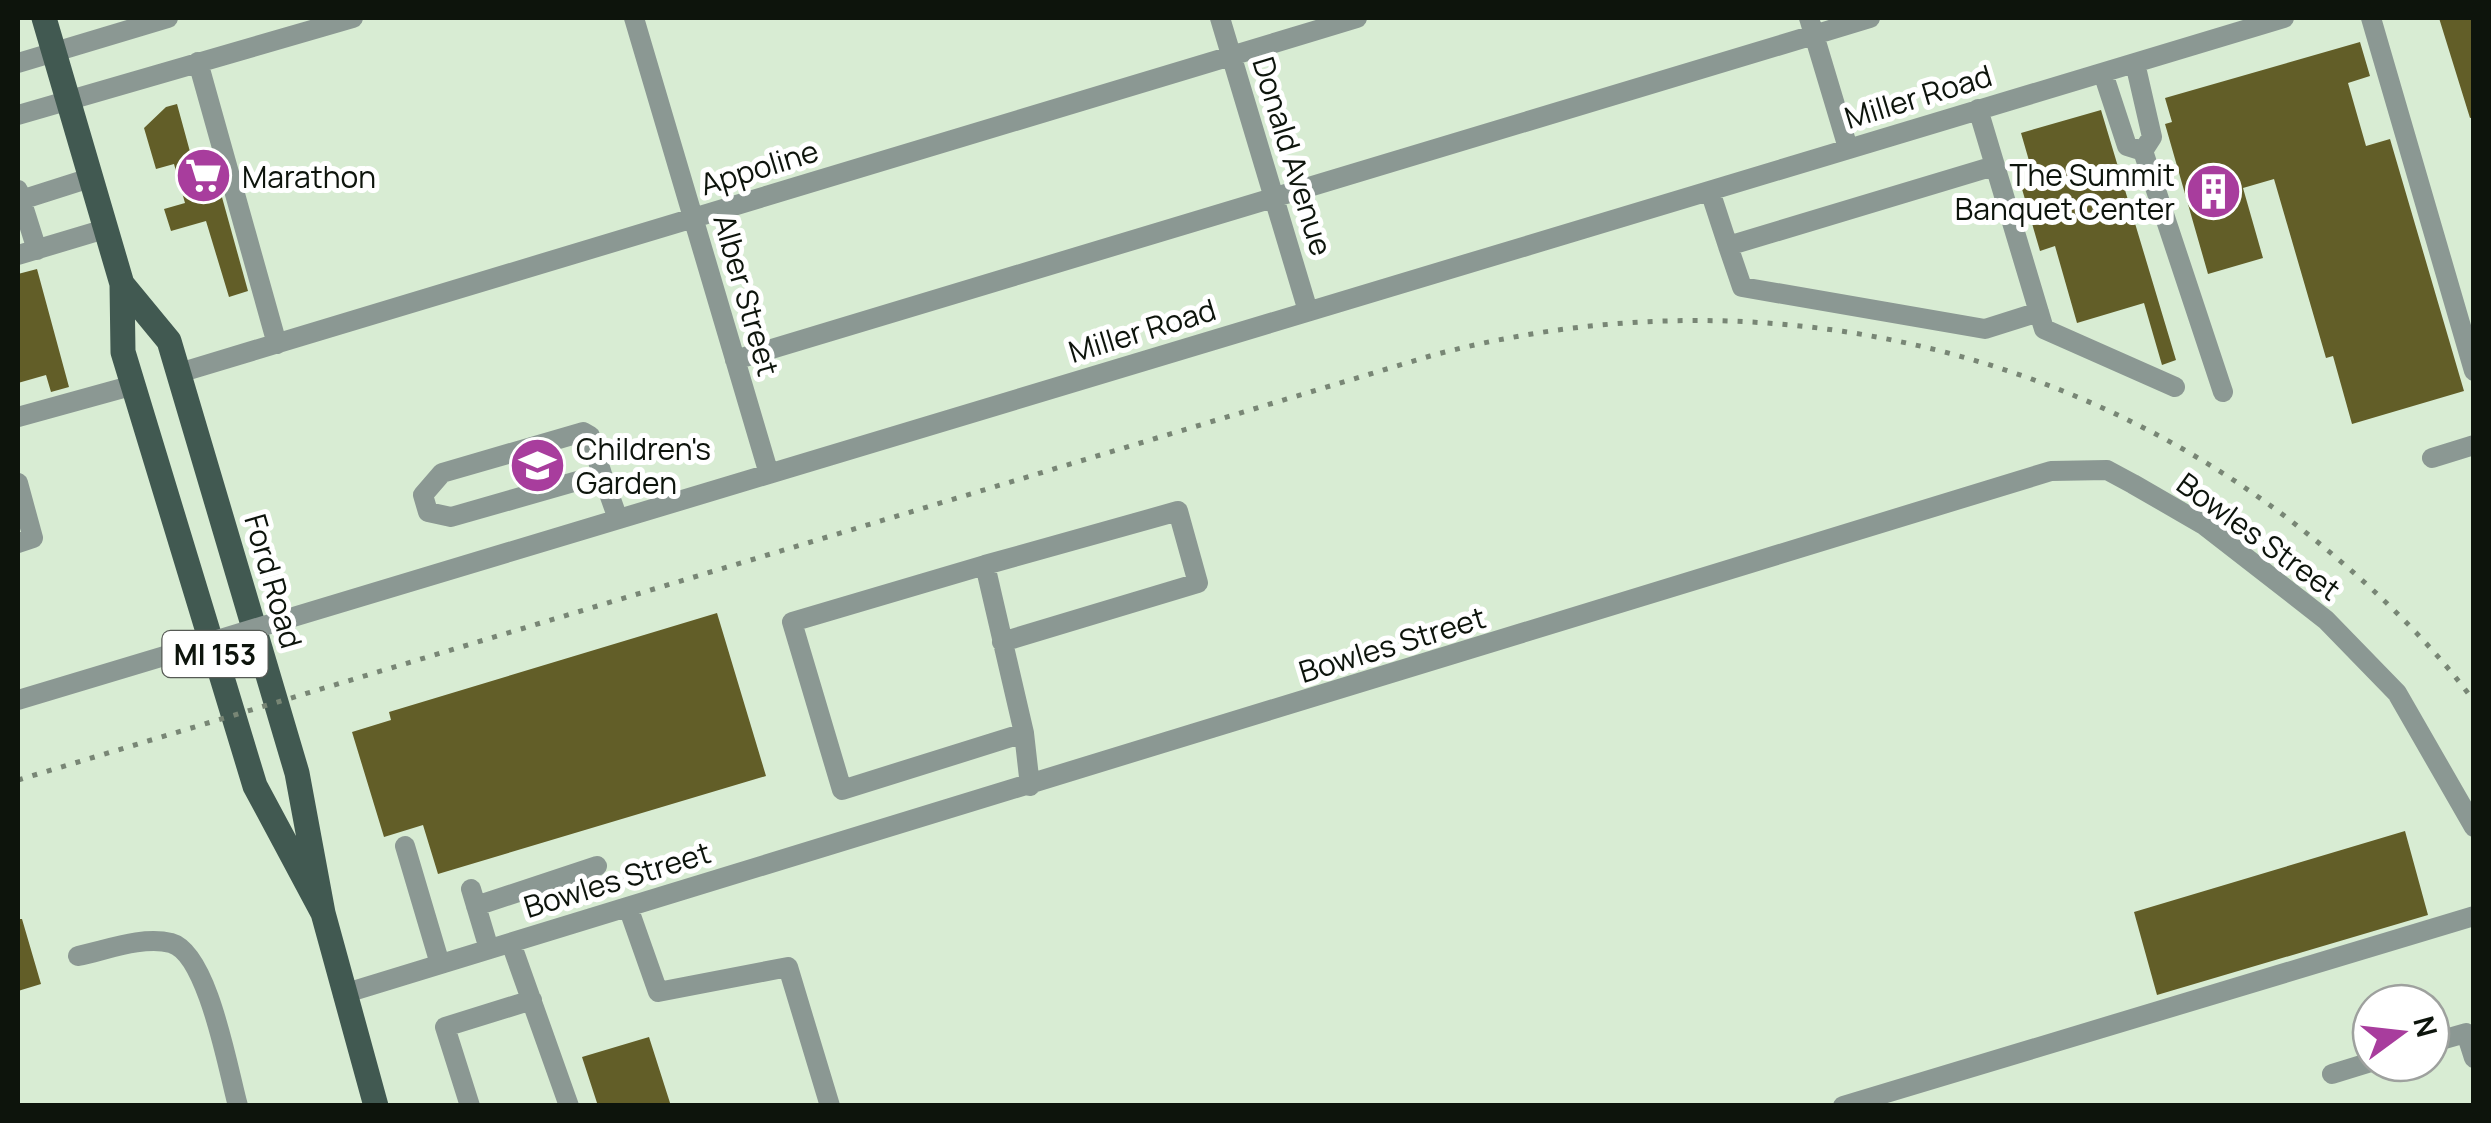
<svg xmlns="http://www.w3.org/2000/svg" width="2491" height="1123" font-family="Manrope,sans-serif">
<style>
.building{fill:#625e28}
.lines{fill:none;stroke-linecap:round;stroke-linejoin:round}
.minor{stroke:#8b9893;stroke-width:20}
.major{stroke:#415951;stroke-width:25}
.rail{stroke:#788675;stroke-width:5;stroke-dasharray:5 10;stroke-linecap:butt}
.minor-bridge{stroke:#8b9893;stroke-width:20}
.labels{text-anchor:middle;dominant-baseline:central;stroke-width:10;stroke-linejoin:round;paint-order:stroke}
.shield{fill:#fff;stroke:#565a55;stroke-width:2.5}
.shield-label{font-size:28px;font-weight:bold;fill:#0d140c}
.street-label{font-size:30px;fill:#0d140c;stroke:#fff}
.poi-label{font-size:30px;fill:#0d140c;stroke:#fff;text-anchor:start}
</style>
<rect width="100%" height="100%" fill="#d8ecd3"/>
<path class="building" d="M2439 18H2474V117L2470 118Z
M2360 42 2370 76 2348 83 2366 146 2390 139 2464 391 2352 424 2333 356 2326 358 2274 179 2243 188 2263 258 2208 274 2165 124 2172 122 2165 98Z
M177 104 192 159 210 154 248 291 229 297 206 221 171 231 164 209 185 203 174 164 156 169 144 128 166 107Z
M2101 110 2176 360 2162 365 2144 303 2077 323 2055 246 2040 251 2022 189 2036 185 2021 133Z
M37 269 69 387 51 392 46 375 18 383V274Z
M717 613 766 776 438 874 423 825 384 837 352 732 391 720 389 712Z
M2405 831 2428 915 2157 995 2134 912Z
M18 919H22L41 984 18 991Z
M649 1037 671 1106H598L582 1057Z"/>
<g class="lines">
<path class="minor" d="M634 18 769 474
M1220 18 1308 311
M1809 18 1848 148
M2371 18 2474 371
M198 62 277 344
M18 63 168 18
M2135 63 2152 137 2143 151
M2103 73 2127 146 2143 151
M1978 109 2044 329 2175 387
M18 115 353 18
M2143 151 2223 392
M1994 166 1728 246 1742 287 1985 329 2039 312
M18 190 37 250
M1710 191 1728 246
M21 200 90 178
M18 255 105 229
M735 360 1870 18
M179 373 1357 18
M18 417 134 385
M583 432 590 436 602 474 451 517 428 512 423 495 442 473Z
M2432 458 2474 445
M602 474 618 519
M18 483 33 538 18 543
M985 565 1178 511 1198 583 1002 642
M280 621 2284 18
M18 700 181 651
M1024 733 842 790 792 622 985 565 1024 733 1030 786
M405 846 440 964
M471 889 489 949
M476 906 597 866
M628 907 658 992 788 967 830 1106
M511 943 569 1106
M78 956C107 950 142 936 171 943 208 953 228 1070 238 1106
M343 994 2051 471 2107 470 2133 484 2204 525 2326 620 2397 693 2474 827
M2431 1043 2466 1033 2474 1058
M2332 1074 2371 1062
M470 1106 445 1027 532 1000
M1843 1106 2474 916"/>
<path class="major" d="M44 18 122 284 123 352 255 786 323 913
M122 284 169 341 297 773 323 913 376 1106"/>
<path class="rail" d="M18 780 1430 356C1741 272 2071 338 2320 544 2377 591 2430 642 2474 701"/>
<path class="minor-bridge" d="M181 651 280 621"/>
</g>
<defs>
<symbol id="supermarket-disc" viewBox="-11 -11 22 22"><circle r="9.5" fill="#a83d9d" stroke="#fff"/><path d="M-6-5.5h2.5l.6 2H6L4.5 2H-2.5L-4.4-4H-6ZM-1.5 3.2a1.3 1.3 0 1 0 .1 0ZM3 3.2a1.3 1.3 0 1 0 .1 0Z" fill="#fff"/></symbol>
<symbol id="building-disc" viewBox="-11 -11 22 22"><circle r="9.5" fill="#a83d9d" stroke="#fff"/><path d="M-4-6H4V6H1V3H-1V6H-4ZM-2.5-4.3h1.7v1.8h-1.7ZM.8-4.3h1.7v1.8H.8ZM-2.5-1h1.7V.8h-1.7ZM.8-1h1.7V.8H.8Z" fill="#fff"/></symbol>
<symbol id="school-disc" viewBox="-11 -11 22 22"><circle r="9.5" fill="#a83d9d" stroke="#fff"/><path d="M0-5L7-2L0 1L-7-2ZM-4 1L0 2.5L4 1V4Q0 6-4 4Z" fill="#fff"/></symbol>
</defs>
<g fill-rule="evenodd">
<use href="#supermarket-disc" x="172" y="144" width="63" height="63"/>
<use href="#building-disc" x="2182" y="160" width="63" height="63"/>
<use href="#school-disc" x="506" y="434" width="63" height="63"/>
</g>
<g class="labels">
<rect class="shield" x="162.5" y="631" width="105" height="46" rx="8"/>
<g class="shield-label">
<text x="215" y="654">MI 153</text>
</g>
<g class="street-label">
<text transform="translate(1918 96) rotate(-17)">Miller Road</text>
<text transform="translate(1293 156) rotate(73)">Donald Avenue</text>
<text transform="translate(759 167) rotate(-17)">Appoline</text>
<text transform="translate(747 295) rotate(74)">Alber Street</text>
<text transform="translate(1142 330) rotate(-17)">Miller Road</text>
<text transform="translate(2259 536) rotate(36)">Bowles Street</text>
<text transform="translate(274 581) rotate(74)">Ford Road</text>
<text transform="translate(1392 644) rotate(-17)">Bowles Street</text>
<text transform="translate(617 879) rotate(-17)">Bowles Street</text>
</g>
<g class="poi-label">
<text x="2175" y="174" text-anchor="end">The Summit<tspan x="2175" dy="34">Banquet Center</tspan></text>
<text x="242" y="176">Marathon</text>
<text x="576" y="448">Children's<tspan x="576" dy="34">Garden</tspan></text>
</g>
</g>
<rect width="2491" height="1123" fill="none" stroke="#0d140c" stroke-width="40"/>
<g transform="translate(2401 1033) rotate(75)"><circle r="48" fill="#ffffff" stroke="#9ea19e" stroke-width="2.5"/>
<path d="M0-8L18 38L0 25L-18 38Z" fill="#a83d9d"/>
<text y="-15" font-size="28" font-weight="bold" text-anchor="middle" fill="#0d140c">N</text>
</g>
</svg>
